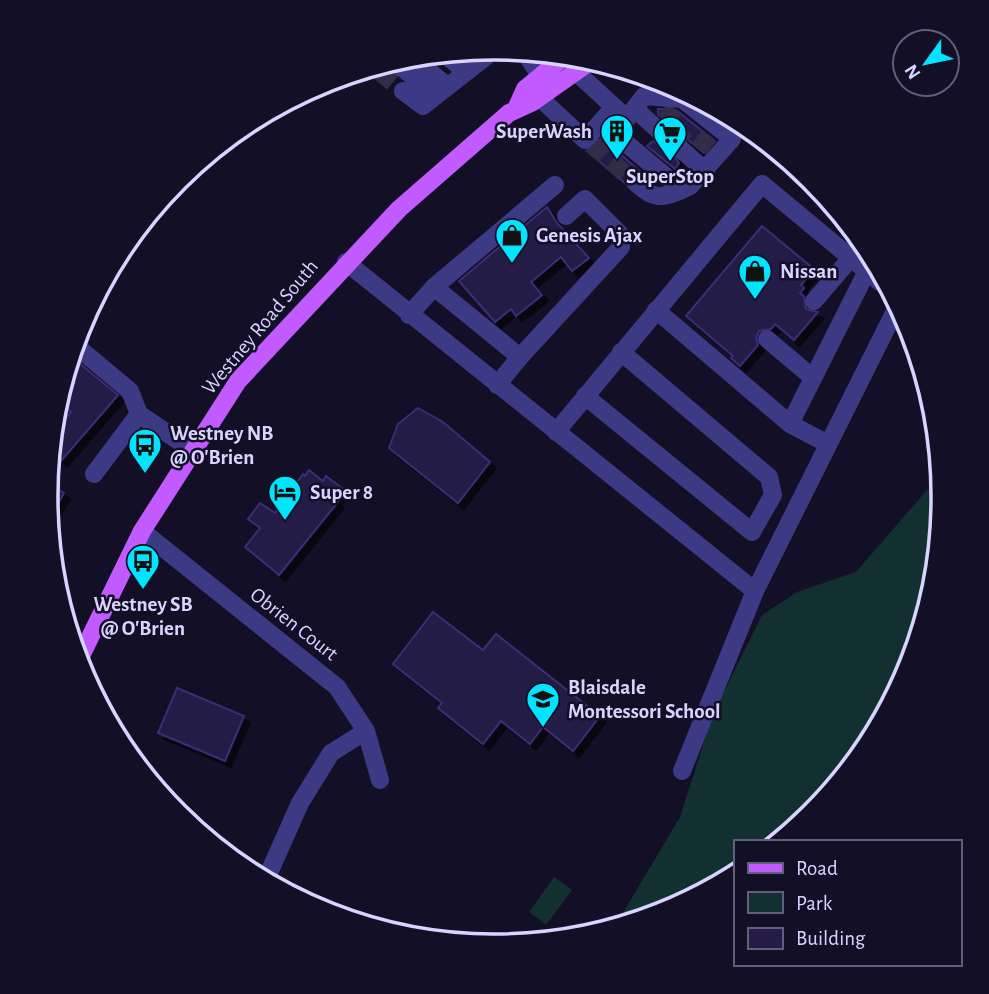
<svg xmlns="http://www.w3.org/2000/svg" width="989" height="994" font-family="'Alegreya Sans',sans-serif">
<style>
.green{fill:#12302f}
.building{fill:#241b47;stroke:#3b2d73;stroke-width:2;filter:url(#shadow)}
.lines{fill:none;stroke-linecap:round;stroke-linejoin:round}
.minor-tunnel{stroke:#312d47;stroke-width:18;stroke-dasharray:18 9;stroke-linecap:butt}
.minor{stroke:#3d3a85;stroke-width:18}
.major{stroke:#c25bff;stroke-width:18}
.labels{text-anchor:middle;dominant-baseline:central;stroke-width:5;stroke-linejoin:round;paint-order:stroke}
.poi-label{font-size:21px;font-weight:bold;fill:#d9d4ff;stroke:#130f26;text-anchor:start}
.street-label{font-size:21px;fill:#d9d4ff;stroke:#130f26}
.rim{fill:none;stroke:#d9d4ff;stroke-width:3.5}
</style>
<defs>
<filter id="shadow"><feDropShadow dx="6" dy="6" stdDeviation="0" flood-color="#0009"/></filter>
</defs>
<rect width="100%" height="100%" fill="#130f26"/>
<path class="green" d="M941 483 943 497 909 669 812 815 771 842H735V866L666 912 618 921 680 817 713 714 762 615 797 592 856 572 926 491Z
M554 877 572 890 546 925 529 912Z"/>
<path class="building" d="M658 109 676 110 715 141 704 153 688 140 677 138 674 129 658 114Z
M604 136 608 143 644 175 633 174 626 184 587 151Z
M653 141 663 148H670L679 163 675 169 647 146Z
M547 207 557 223 589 258 572 271 561 257 531 282 542 295 516 316 511 309 495 322 459 281Z
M762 226 814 269 801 285 804 288 800 293 804 296 806 309 818 312 794 340 775 324 771 329 759 331 756 338 758 345 740 366 731 358 733 356 686 316Z
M73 358 118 395 61 461 54 454 60 425 71 412 64 406 71 393 67 390Z
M418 408 443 422 490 462 458 503 389 448 398 424Z
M309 470 323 481 326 476 343 489 335 500 338 502 279 575 245 547 260 528 248 519 260 503 275 513 303 474 305 476Z
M48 484 64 493 50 518 46 497Z
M433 612 483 650 496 634 600 716 573 751 543 727 530 744 501 721 483 744 438 708 442 703 393 664Z
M177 688 244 716 225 761 158 733Z"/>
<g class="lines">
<path class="minor-tunnel" d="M379 71 403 91
M665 121 675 109
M674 143 691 122
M591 144 637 184
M699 149 709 136"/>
<path class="minor" d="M526 54 540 76
M448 57 465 71
M419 63 447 86
M401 67 436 95
M576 72 623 115
M403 91 423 106 497 48
M686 95 682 99 726 134 733 127
M540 98 585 140 614 107
M682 99 644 96 615 134 682 190 690 186 732 139 726 134
M635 109 666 137
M681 149 704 170
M637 184C653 199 662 199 682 190
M346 262 755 591
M434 287 555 185
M814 301 851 258
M656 310 790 424 828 444
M409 315 434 287 520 357 497 385
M767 339 813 378
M76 346 130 391 139 414
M520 357 621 247 620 234 585 199 566 216
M585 396 752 532 773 495 769 477 621 352
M790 424 867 271
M556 432 762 184 880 282
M94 474 139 414 192 450
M142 531 337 687 366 731 380 780
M682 771 755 591 897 307
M268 875 300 803 331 753 366 731"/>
<path class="major" d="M517 107 525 89 559 61
M78 662 142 531 238 381 399 209 509 113 533 102 584 66"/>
</g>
<defs>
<symbol id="building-pin" viewBox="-11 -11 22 30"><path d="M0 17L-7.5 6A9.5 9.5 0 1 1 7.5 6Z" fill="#00e5ff" stroke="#130f26"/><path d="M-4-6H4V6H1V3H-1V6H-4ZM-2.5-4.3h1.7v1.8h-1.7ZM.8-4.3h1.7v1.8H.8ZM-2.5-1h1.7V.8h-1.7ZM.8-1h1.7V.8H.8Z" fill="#111"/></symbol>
<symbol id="supermarket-pin" viewBox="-11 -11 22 30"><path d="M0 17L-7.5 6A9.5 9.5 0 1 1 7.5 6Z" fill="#00e5ff" stroke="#130f26"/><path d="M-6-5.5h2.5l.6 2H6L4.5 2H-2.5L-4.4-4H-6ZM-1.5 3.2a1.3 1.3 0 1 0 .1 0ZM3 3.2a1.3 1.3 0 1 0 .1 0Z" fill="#111"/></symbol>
<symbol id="shop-pin" viewBox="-11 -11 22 30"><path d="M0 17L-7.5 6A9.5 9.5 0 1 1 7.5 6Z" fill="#00e5ff" stroke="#130f26"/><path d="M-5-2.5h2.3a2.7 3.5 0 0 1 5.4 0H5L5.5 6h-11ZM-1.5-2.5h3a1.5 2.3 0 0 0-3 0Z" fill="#111"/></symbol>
<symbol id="bus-pin" viewBox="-11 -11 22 30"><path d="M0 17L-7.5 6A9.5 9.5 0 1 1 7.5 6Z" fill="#00e5ff" stroke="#130f26"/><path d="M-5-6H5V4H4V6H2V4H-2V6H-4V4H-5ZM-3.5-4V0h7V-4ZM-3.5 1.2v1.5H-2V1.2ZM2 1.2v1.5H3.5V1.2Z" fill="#111"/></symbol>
<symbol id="hotel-pin" viewBox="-11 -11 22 30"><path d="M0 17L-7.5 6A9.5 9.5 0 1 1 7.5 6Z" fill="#00e5ff" stroke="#130f26"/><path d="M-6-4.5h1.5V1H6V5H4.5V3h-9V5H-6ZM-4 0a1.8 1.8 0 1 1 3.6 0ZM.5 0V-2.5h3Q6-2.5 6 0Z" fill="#111"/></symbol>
<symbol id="school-pin" viewBox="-11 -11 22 30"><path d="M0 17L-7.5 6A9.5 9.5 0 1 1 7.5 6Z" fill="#00e5ff" stroke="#130f26"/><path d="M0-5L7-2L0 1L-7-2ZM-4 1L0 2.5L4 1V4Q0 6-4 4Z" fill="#111"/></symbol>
</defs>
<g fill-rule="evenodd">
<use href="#building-pin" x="598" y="112" width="38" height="52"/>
<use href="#supermarket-pin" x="651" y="114" width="38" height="52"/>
<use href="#shop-pin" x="493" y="216" width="38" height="52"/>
<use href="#shop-pin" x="736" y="252" width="38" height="52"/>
<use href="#bus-pin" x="126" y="426" width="38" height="52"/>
<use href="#hotel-pin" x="266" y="473" width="38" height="52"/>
<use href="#bus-pin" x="124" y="542" width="38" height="52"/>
<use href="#school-pin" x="524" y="680" width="38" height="52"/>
</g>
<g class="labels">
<g class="poi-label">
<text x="592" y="131" text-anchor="end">SuperWash</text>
<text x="670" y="176" text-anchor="middle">SuperStop</text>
<text x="536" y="235">Genesis Ajax</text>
<text x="780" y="271">Nissan</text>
<text x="170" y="433">Westney NB<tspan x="170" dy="24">@ O'Brien</tspan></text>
<text x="310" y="492">Super 8</text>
<text x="143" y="604" text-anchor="middle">Westney SB<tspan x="143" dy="24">@ O'Brien</tspan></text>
<text x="568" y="687">Blaisdale<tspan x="568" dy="24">Montessori School</tspan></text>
</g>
<g class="street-label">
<text transform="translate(260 327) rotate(-50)">Westney Road South</text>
<text transform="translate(294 624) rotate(38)">Obrien Court</text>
</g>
</g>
<path d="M0 0H989V994H0ZM494 60H495A436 436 0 0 1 931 496V498A436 436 0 0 1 495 934H494A436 436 0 0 1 58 498V496A436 436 0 0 1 494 60Z" fill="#130f26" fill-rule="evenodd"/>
<path class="rim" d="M494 60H495A436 436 0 0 1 931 496V498A436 436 0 0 1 495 934H494A436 436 0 0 1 58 498V496A436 436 0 0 1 494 60Z"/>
<rect x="734" y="840" width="228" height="126" fill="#130f26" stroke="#625e7d" stroke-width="2"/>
<rect x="748" y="863" width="35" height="10" fill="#c25bff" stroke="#625e7d" stroke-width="2"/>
<text x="796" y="875" font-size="21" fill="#d9d4ff">Road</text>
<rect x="748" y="892" width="35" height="21" fill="#12302f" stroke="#625e7d" stroke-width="2"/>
<text x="796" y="910" font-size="21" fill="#d9d4ff">Park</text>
<rect x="748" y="928" width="35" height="21" fill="#241b47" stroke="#625e7d" stroke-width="2"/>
<text x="796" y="945" font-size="21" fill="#d9d4ff">Building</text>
<g transform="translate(926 63) rotate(237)"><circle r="33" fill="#130f26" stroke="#625e7d" stroke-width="2"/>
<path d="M0-5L12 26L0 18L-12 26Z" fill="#00e5ff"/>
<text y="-10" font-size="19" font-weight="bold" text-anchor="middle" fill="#d9d4ff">N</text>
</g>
</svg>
